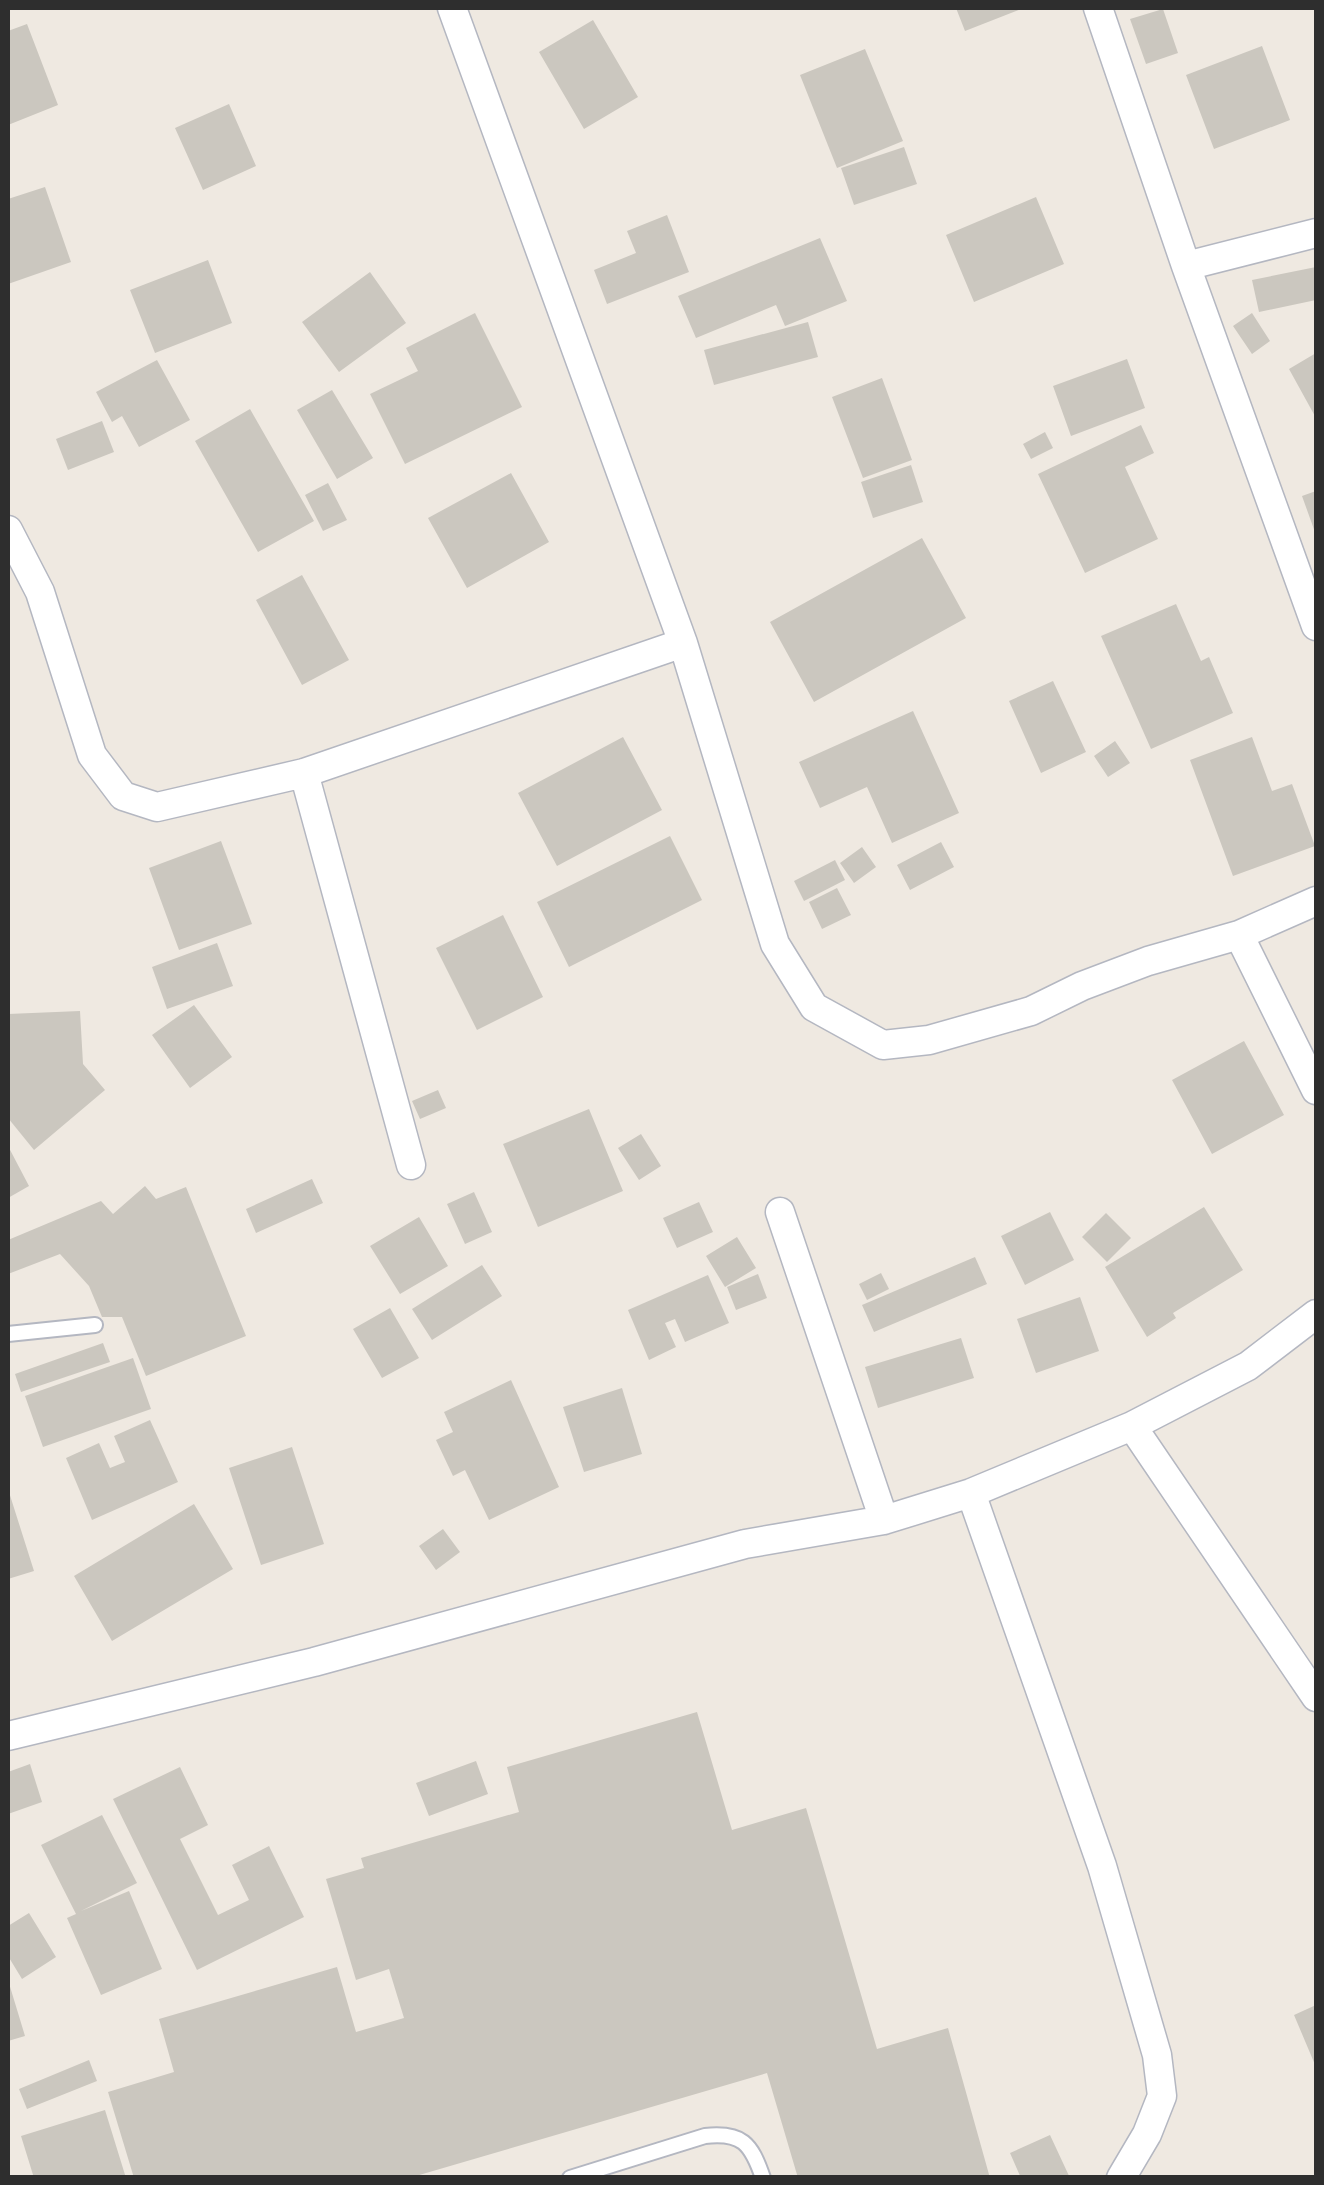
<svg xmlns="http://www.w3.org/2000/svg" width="1324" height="2185" font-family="Barlow,sans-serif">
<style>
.building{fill:#cbc7bf}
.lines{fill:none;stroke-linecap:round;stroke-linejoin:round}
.service-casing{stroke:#b4b7c1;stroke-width:18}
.minor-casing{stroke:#b4b7c1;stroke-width:31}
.service{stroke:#fff;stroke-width:14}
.minor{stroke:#fff;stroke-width:28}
</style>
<rect width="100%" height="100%" fill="#efe9e1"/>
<path class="building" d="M956 8H1024L965 31Z
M1163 9 1178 53 1146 64 1130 19Z
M593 20 638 97 584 129 539 52Z
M27 24 58 105 8 125V31Z
M1262 46 1290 120 1214 149 1186 75Z
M865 49 903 141 837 168 800 75Z
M229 104 256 166 203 190 175 128Z
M904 147 917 184 854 205 841 168Z
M45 187 71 262 8 284V199Z
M1036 197 1064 264 974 302 946 235Z
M667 215 689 272 607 304 594 270 636 253 627 231Z
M820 238 847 301 785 326 776 305 696 338 678 296Z
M208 260 232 323 155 353 130 290Z
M1316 267V300L1259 312 1252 280Z
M370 272 406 323 339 372 302 322Z
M475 313 522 407 405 464 370 394 418 371 406 348Z
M1252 313 1270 341 1252 354 1233 326Z
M808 322 818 357 714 385 704 350Z
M1316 353V418L1289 369Z
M1127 359 1145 408 1071 436 1053 386Z
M157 360 190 420 139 447 122 416 112 422 96 392Z
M882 378 912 460 863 478 832 397Z
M332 390 373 458 337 479 297 410Z
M250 409 314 521 258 552 195 441Z
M102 421 114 452 68 470 56 439Z
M1141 425 1154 453 1125 467 1158 539 1085 573 1038 474Z
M1045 432 1053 448 1031 459 1023 444Z
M911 465 923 502 873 518 861 482Z
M511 473 549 542 467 588 428 518Z
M328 483 347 520 323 531 305 495Z
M1316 491V535L1302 496Z
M922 538 966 618 814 702 770 622Z
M302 575 349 660 302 685 256 600Z
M1176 604 1201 661 1209 657 1233 713 1151 749 1101 636Z
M1053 681 1086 752 1041 773 1009 701Z
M913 711 959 813 892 843 867 787 820 808 799 762Z
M623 737 662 810 557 866 518 793Z
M1252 737 1272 791 1292 784 1315 846 1233 876 1190 760Z
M1115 741 1130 763 1108 777 1094 756Z
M670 836 702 900 569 967 537 902Z
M221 841 252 924 179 950 149 868Z
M941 842 954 867 910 890 897 865Z
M862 847 876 867 854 883 840 863Z
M835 860 845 880 804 901 794 881Z
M837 888 851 915 822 929 809 902Z
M503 915 543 997 477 1030 436 948Z
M217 943 233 986 167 1009 152 967Z
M194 1005 232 1057 190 1088 152 1035Z
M80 1011 83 1064 105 1090 34 1150 8 1118V1014Z
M1244 1041 1284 1115 1212 1154 1172 1080Z
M438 1090 446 1108 420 1119 412 1101Z
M589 1109 623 1191 538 1227 503 1144Z
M641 1134 661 1166 639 1180 618 1148Z
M8 1146 29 1186 8 1198Z
M312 1179 323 1203 256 1233 246 1209Z
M145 1186 156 1199 186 1187 246 1336 146 1376 122 1317H102L89 1286 60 1254 8 1274V1240L101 1201 113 1214Z
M474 1192 492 1232 465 1244 447 1204Z
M699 1202 713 1232 677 1248 663 1218Z
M1204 1207 1243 1270 1173 1313 1176 1318 1147 1337 1105 1267Z
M1050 1212 1074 1260 1025 1285 1001 1236Z
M1106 1213 1131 1238 1107 1262 1082 1237Z
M419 1217 448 1266 400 1294 370 1246Z
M737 1237 756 1268 725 1287 706 1256Z
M975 1257 987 1284 874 1332 862 1305Z
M482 1265 502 1296 432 1340 412 1309Z
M881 1273 889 1289 867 1300 859 1284Z
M758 1274 767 1298 736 1310 727 1287Z
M708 1275 729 1323 685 1342 675 1319 665 1323 676 1347 649 1360 628 1310Z
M1080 1297 1099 1351 1036 1373 1017 1319Z
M390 1308 419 1358 382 1378 353 1329Z
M961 1338 974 1378 878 1408 865 1367Z
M103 1343 110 1362 21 1392 15 1374Z
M133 1358 151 1409 43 1447 25 1396Z
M511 1380 559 1487 489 1520 465 1470 453 1476 436 1440 453 1432 444 1412Z
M622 1388 642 1454 584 1472 563 1407Z
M150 1420 178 1482 92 1520 66 1458 99 1443 110 1468 125 1462 114 1436Z
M292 1447 324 1544 261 1565 229 1468Z
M8 1489 34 1571 8 1579Z
M194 1504 233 1569 112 1641 74 1576Z
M443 1529 460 1552 436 1570 419 1546Z
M697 1712 732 1830 806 1808 877 2049 948 2028 990 2178H798L767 2073 409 2178H134L108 2092 174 2072 159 2019 337 1967 356 2032 404 2018 389 1969 356 1980 326 1879 364 1868 361 1858 519 1812 507 1767Z
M476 1761 488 1794 429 1816 416 1783Z
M30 1764 42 1802 8 1814V1772Z
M180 1767 208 1825 180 1839 218 1915 249 1900 232 1865 269 1846 304 1917 197 1970 113 1799Z
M102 1815 137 1883 81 1911 129 1891 162 1969 101 1995 67 1918 76 1914 41 1845Z
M29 1913 56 1957 22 1979 8 1956V1926Z
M8 1980 25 2036 8 2041Z
M1316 2005V2067L1294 2015Z
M89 2060 97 2081 27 2109 19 2089Z
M105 2110 126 2178H34L21 2136Z
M1050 2135 1070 2178H1021L1010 2153Z"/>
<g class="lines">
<defs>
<path id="service" d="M8 1334 95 1325
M570 2178 705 2136C742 2132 751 2143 763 2178"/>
<path id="minor" d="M452 8 683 643 775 944 814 1007 883 1045 929 1040 1031 1011 1082 986 1148 961 1239 935 1316 901
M1098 8 1186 266 1316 626
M1186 266 1316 233
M8 530 40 592 92 755 123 796 157 807 304 773 683 643
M304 773 411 1165
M1239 935 1316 1090
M780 1212 884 1520
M1132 1426 1316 1697
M971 1493 1102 1866 1157 2055 1162 2096 1147 2134 1121 2178
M8 1736 314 1662 745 1544 884 1520 971 1493 1132 1426 1248 1366 1316 1314"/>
</defs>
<use href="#service" class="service-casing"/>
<use href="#minor" class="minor-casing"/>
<use href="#service" class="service"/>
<use href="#minor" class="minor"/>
</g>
<rect width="1324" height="2185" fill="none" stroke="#2e2e2e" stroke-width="20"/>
</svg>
